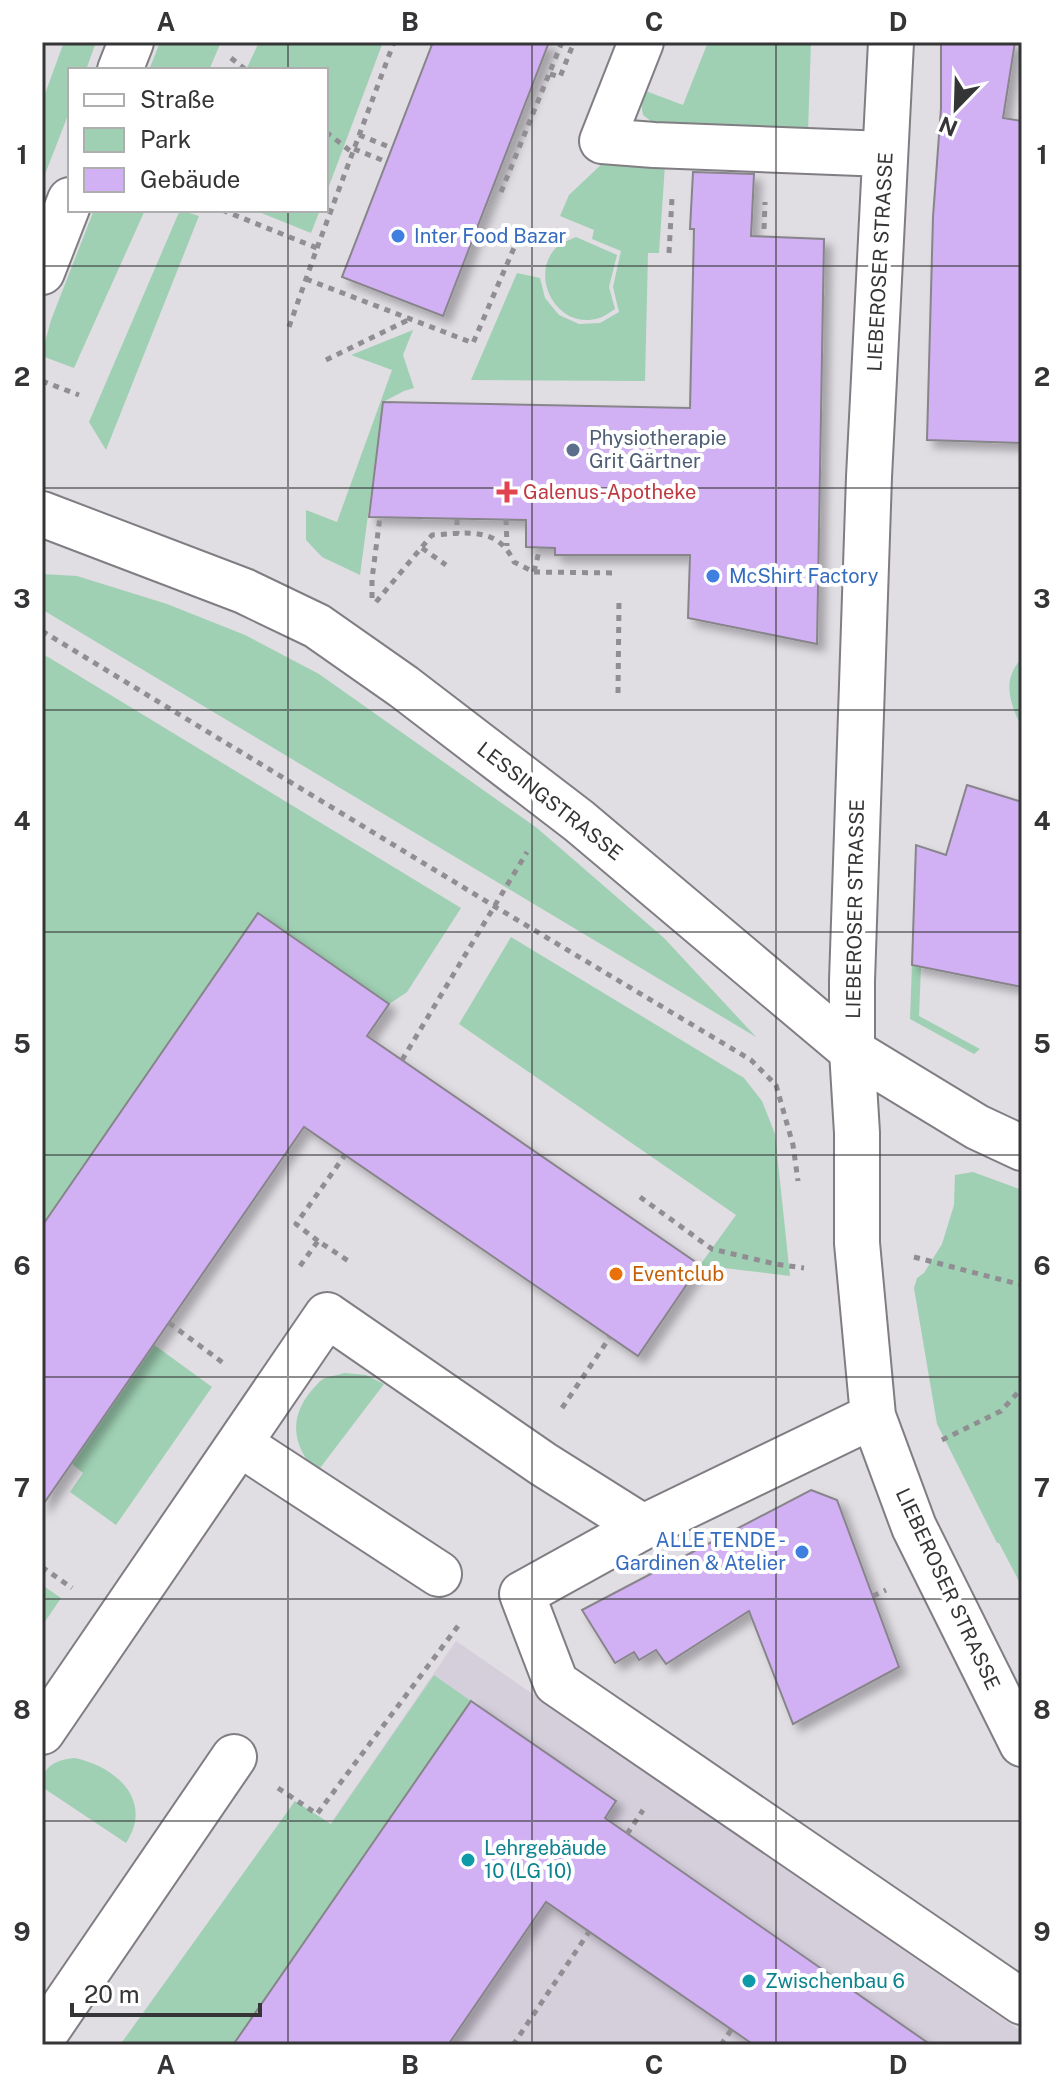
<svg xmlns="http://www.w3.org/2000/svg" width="1064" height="2087" font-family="'Public Sans',sans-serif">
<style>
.built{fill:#d5cfdc}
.green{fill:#9fd0b3}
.building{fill:#d1b0f4;stroke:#87858a;stroke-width:2;filter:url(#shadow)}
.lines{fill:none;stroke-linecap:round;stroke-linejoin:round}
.minor-casing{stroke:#807d83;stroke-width:48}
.path{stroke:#908e92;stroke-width:5;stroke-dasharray:6 6;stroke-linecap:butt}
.minor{stroke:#fff;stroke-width:44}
.grid{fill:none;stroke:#353436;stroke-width:2;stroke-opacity:0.55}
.shop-dot{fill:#3f7fe0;stroke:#fff;stroke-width:3}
.service-dot{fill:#5c6f8a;stroke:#fff;stroke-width:3}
.health-dot{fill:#e0444e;stroke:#fff;stroke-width:3}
.food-dot{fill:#e8710a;stroke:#fff;stroke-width:3}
.culture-dot{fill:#0f9aa8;stroke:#fff;stroke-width:3}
.labels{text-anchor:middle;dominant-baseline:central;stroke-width:8;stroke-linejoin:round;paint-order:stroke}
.shop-label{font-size:20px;fill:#366cbe;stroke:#fff;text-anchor:start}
.street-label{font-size:20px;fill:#353436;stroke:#fff}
.service-label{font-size:20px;fill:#4e5e75;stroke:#fff;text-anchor:start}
.health-label{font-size:20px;fill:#be3a42;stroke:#fff;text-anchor:start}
.food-label{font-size:20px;fill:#c56008;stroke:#fff;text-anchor:start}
.culture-label{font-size:20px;fill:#0d838f;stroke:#fff;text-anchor:start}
.neatline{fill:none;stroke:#353436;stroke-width:3}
.grid-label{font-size:26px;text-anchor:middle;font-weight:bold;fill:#353436}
</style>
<defs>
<filter id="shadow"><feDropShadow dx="7" dy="7" stdDeviation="4" flood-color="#0004"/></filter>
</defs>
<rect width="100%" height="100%" fill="#e0dde3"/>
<path class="built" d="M456 1641 1022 2032V2045H178Z"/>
<path class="green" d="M64 42H96L86 70H70V110L42 182V102Z
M160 42H221L209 70H149Z
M259 42H383L326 194V70H246Z
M708 42H811L808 131 656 125 643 115 641 102 643 90 683 105Z
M605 161 665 165 659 253H648L645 381 471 380 517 273 540 278 545 298 559 315 579 324 600 323 619 312 613 287 621 251 592 239 594 230 560 216 569 195Z
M94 210H145L74 368 42 356V354L51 320Z
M180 210 199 216 106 450 89 422Z
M254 210H320L311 233Z
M576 237 617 255 609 287 615 309C610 312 604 317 599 318 557 332 526 273 559 245 564 242 571 239 576 237Z
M413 330 403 355 414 388 404 391 383 402 360 575 322 557 306 540V510L337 522 392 370 351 355Z
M42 574 77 576 167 604 245 635 319 674 537 828 664 938 756 1037 43 610Z
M42 655 48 657 461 908 407 992 389 1004 258 913 42 1226Z
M1022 658V728C1010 703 1001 680 1022 658Z
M511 937 744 1078 762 1101 775 1134 790 1276 700 1265 736 1215 459 1024Z
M912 965 921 967 919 1016 980 1049 974 1054 910 1019Z
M973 1172 1022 1190V1587L999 1543H997L937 1424 914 1288 917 1278 924 1273 942 1244 954 1205 955 1175Z
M153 1344 212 1387 116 1525 70 1492 83 1473 71 1463Z
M344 1373 366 1375 384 1384 317 1472C293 1447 288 1419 311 1391 315 1387 320 1380 325 1378 331 1376 339 1375 344 1373Z
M42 1585 61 1598 42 1626Z
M434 1675 471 1701 233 2045H120L295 1801 331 1824Z
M75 1758C116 1767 154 1800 126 1843L42 1787C42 1766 55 1760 75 1758Z"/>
<path class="building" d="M433 42H549L443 316 342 277Z
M941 42H1015L1003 118 1022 121V443L927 440 933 217 941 108Z
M693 172 754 174 751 236 824 239 817 644 688 618 690 555H555V548L526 547V520L369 517 383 402 690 408 694 229H690Z
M967 785 1022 802V987L912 965 916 845 946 855Z
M258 913 389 1004 367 1036 700 1265 638 1356 304 1127 42 1506V1226Z
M811 1490 837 1500 899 1667 793 1724 749 1611 666 1664 656 1650 639 1660 634 1652 615 1663 582 1610Z
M471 1701 616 1801 605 1818 931 2045H754L546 1902 448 2045H233Z"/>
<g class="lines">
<defs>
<path id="minor" d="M641 42 602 141 654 145 885 154
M891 42 869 477 852 981V1051L857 1133V1243L873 1416 914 1527 1022 1744
M120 70 131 42
M42 272 70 200
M42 514 244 591 317 626 404 687 579 821 852 1051 977 1127 1022 1148
M873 1416 643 1527 522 1594 556 1683 1022 2002
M240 1444 439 1574
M42 1732 327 1315 543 1464 643 1527
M42 2038 234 1757"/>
</defs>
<use href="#minor" class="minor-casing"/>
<path class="path" d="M231 58 246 70
M550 74 560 77 574 42
M326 132 353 153
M359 135 392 148
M354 149 387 162
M501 192 562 42
M222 210 317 248 289 327
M764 229 765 202
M317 248 394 42
M669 253 672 198
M306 279 473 343 523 227
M326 360 410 319
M42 381 79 395
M457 519V534
M506 519 507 546
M422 548 446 565
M534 572 617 573
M372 598V579L380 517
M376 602 432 535C467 533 498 526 514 562L534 572 540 547
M42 631 494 906 751 1060 776 1085 793 1145 798 1181
M618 693 619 599
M402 1060 527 852
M640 1197 712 1249 775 1264 804 1268
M318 1241 296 1224 345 1155
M914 1257 1022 1285
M300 1266 318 1241 350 1262
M169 1323 226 1365
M562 1408 610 1337
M942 1440 1001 1411 1022 1388
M42 1567 72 1588
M873 1596 886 1590
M278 1788 317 1814 458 1626
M627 1834 643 1810
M513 2045 589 1932
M721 2045 731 2030"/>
<use href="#minor" class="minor"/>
</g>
<path class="grid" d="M288 42V70M532 42V2045M776 42V2045M288 210V2045M42 266H1022M42 488H1022M42 710H1022M42 932H1022M42 1155H1022M42 1377H1022M42 1599H1022M42 1821H1022"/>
<g class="shop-dot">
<circle cx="398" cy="236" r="8"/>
<circle cx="713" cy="576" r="8"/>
<circle cx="802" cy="1552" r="8"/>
</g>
<circle class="service-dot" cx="573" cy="450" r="8"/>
<path class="health-dot" d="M503 480h8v8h8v8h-8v8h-8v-8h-8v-8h8z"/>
<circle class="food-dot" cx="616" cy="1274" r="8"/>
<g class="culture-dot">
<circle cx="468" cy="1860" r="8"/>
<circle cx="749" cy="1981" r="8"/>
</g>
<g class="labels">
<g class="shop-label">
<text x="414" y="236">Inter Food Bazar</text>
<text x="729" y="576">McShirt Factory</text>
<text x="786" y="1540" text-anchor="end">ALLE TENDE -<tspan x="786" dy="23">Gardinen &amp; Atelier</tspan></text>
</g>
<g class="street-label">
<text transform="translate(880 262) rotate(-87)">LIEBEROSER STRASSE</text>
<text transform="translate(550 801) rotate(38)">LESSINGSTRASSE</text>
<text transform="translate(855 909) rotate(-89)">LIEBEROSER STRASSE</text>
<text transform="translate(948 1589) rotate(65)">LIEBEROSER STRASSE</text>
</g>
<g class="service-label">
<text x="589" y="438">Physiotherapie<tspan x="589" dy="23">Grit Gärtner</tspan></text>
</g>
<g class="health-label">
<text x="523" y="492">Galenus-Apotheke</text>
</g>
<g class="food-label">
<text x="632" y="1274">Eventclub</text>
</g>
<g class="culture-label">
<text x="484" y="1848">Lehrgebäude<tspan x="484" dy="23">10 (LG 10)</tspan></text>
<text x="765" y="1981">Zwischenbau 6</text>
</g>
</g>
<rect width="1064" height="2087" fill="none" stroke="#ffffff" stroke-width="88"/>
<rect x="68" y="68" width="260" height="144" fill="#ffffff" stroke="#aeaeaf" stroke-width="2"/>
<rect x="84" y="94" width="40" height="12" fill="#ffffff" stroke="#aeaeaf" stroke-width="2"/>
<text x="140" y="108" font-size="24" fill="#353436">Straße</text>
<rect x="84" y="128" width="40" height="24" fill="#9fd0b3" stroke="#aeaeaf" stroke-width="2"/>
<text x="140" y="148" font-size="24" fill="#353436">Park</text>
<rect x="84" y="168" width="40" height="24" fill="#d1b0f4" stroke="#aeaeaf" stroke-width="2"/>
<text x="140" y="188" font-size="24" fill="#353436">Gebäude</text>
<g transform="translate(956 108) rotate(203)" stroke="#ffffff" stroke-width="6" paint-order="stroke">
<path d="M0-6L14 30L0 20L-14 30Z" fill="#353436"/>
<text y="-12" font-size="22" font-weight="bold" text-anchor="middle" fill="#353436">N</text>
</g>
<path d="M72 2003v12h188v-12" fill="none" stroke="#353436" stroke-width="4"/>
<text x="84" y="2003" font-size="24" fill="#353436" stroke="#ffffff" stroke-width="6" paint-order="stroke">20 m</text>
<rect x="44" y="44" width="976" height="1999" class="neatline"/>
<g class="grid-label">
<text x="166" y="31">A</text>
<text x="410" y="31">B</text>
<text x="654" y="31">C</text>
<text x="898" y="31">D</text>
<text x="22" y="164">1</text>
<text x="1042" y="164">1</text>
<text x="22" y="386">2</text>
<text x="1042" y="386">2</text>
<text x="22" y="608">3</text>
<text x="1042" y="608">3</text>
<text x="22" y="830">4</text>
<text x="1042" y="830">4</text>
<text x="22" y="1053">5</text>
<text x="1042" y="1053">5</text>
<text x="22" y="1275">6</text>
<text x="1042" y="1275">6</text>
<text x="22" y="1497">7</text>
<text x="1042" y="1497">7</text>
<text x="22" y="1719">8</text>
<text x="1042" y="1719">8</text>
<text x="22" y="1941">9</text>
<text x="1042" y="1941">9</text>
<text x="166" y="2074">A</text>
<text x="410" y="2074">B</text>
<text x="654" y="2074">C</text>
<text x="898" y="2074">D</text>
</g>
</svg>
